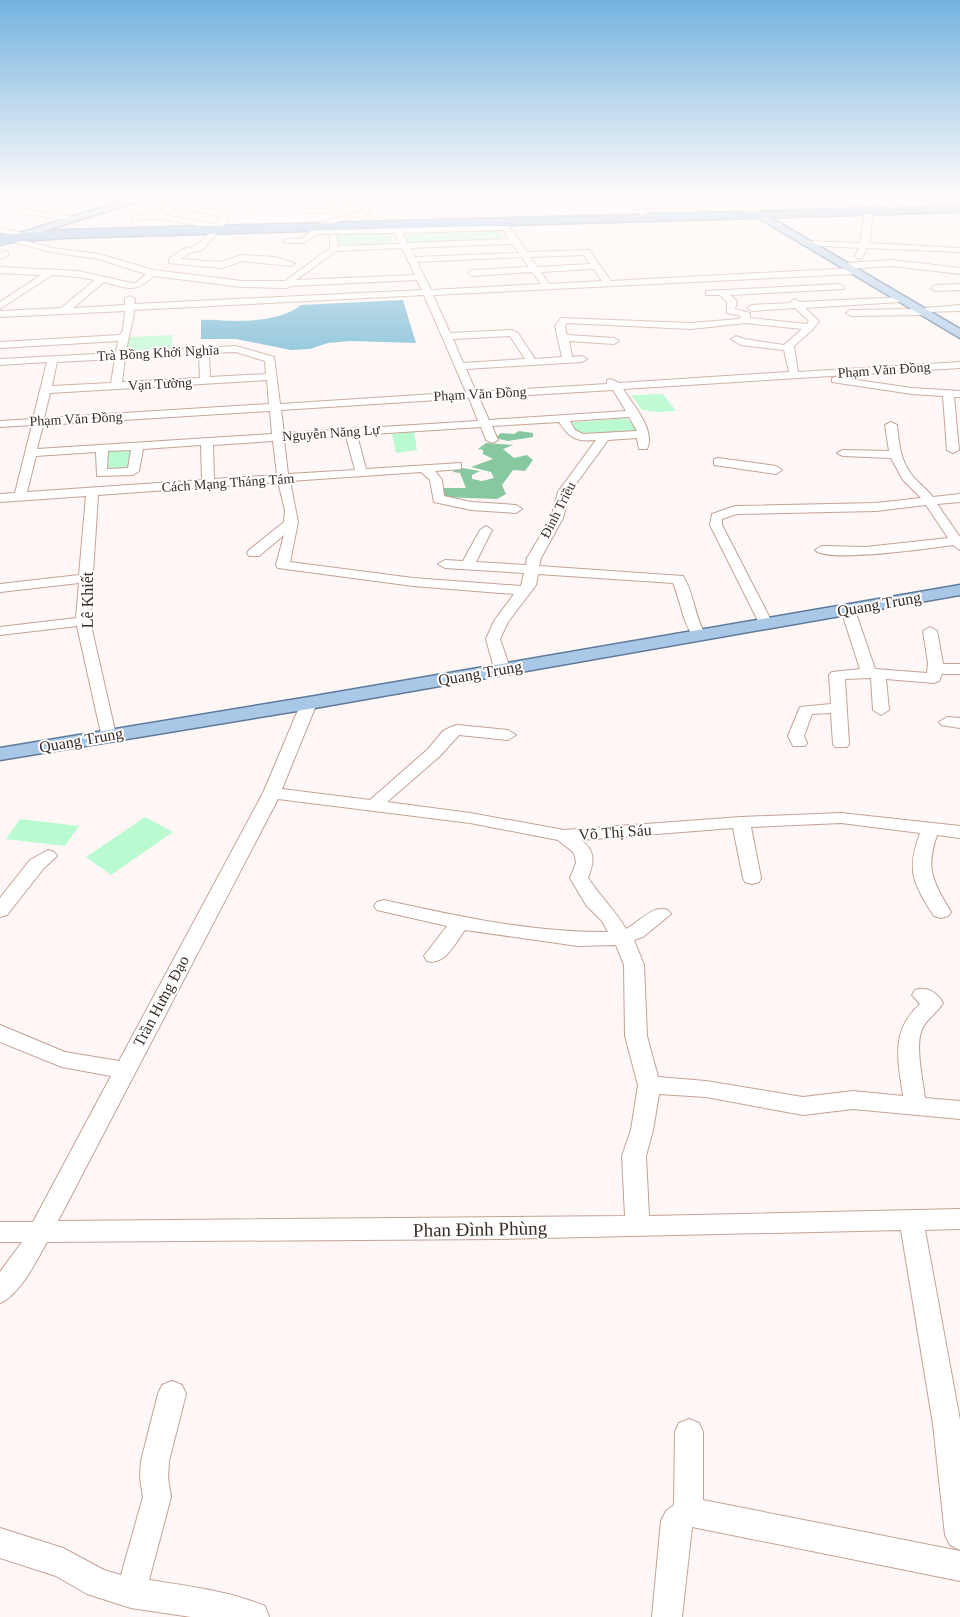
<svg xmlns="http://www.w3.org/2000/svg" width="960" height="1617" font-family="'Times New Roman',serif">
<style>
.green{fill:#bafad1}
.forest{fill:#88c8a0}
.water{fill:#67b2d1}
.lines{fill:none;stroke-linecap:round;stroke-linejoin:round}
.minor-casing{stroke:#c4a295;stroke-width:2}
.major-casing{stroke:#5d7a9a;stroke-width:3}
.highway-casing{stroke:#5d7a9a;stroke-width:3}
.minor{fill:#fff;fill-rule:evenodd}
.major{fill:#a9c8e8;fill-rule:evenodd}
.highway{fill:#70a4d8;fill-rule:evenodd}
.labels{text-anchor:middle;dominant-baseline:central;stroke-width:4;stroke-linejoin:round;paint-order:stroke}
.far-street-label{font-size:14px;fill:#392c27;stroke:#fff}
.street-label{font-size:16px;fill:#392c27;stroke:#fff}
.near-street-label{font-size:19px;fill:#392c27;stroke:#fff}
</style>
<rect width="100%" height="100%" fill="#fff7f5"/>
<path class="green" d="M497 229 507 241 409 246 402 232Z
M389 232 394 246 338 249 335 234Z
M173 335 171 349 127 351 129 337Z
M663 394 676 411 659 412 642 410 631 395Z
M626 418 643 434 579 438 568 423Z
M414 432 417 450 396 453 392 434Z
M131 448 132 470 97 473 100 450Z
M145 817 173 832 111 875 86 857Z
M20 819 79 826 65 846 6 839Z"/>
<path class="forest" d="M519 431 533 433V437L508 441 495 438 501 433 514 434Z
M486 443 513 445 503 449 514 458 527 455 533 460 525 471 513 470 502 485 506 494 497 499 441 497 442 488H466L460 473 453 472 457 467 480 471 472 475V479L482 481 494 478 491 472 471 467 493 459 483 454V450L478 449Z"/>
<path class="water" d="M403 300 416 343 351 341 328 343 310 349 291 350 236 339H201V320C214 319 225 321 237 321 258 321 285 318 301 305Z"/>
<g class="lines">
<defs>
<path id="minor" d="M88 197H117L113 199Z
M118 197 167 201 228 213 229 220 202 250 189 253 180 259 221 262 241 255 275 257 295 263 291 266 242 261 222 268 169 263V259L183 249 196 246 211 232 210 228 155 218 132 220V216L153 214 170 206ZM179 208 222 217V218L214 224 163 215Z
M359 197H367L369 214 316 227 312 225 362 211Z
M628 197H640L649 219H643L634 200Z
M702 197H711L702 203 698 201Z
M732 197H741L755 211V215H749Z
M782 197H837L873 202 870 200 874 198 911 210 907 212 874 203 871 206Z
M350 207H353V211L308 213 304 211 308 209Z
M22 209 75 217 79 219 75 221 19 213 18 211Z
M869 211 873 213 869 243 960 248V252L867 248 862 258 859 259 855 256 859 248 807 245 803 243 807 241 860 243 865 213Z
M506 226H509L527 252 589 250 611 281 853 268 857 271 853 274 433 295 450 333 512 330 518 333 535 359 562 357 555 326 561 318 691 323 739 319 741 316 727 313V302L720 295H706V291L840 284 844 287 843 289 730 295 737 301 735 309 750 313V318L807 324 809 321 795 308 752 311 747 308 752 305 790 303 794 299 800 302 903 297 905 299 900 302 805 308 819 321 813 329 794 346 798 372 960 362V368L623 389C633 405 656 430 647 449H639L637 438 608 440 570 492 563 518 541 558 539 566 683 576C695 595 694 617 706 635L699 639 694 638C682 621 681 602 673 583L538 574 536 585 508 622 500 639 510 668 502 673 494 668 486 639 494 621 514 594 413 586 278 568 276 565 284 535 259 556H249L247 553 249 550 284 522 285 510 278 482 98 495 90 621 116 735 108 740 102 738 77 626 0 635V627L76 618 79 583 0 592V584L79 575 86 496 0 502V494L15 493 32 425 0 427V421L33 419 47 362 0 365V359L116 353 118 341 0 348V342L120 335 123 330 125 311 0 317V311L61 308 95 280 78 277 52 275 0 309V302L41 275 0 273V267L78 271 132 283H136L146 274 98 259 51 252 14 242V238L52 248 99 254 153 270 242 281H285L330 248V235H336L338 246 400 244 394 233 317 234 304 243H287L283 241 287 239H302L314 228ZM504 230 509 239 408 243 402 233ZM513 244 519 253 415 257 410 248ZM402 248 415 275 296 280 336 251ZM584 255 590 264 537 267 530 257ZM522 257 529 267 472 270 468 273 472 276 532 272 541 284 431 290 417 262ZM594 269 602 281 549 284 541 272ZM154 276 242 287 287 288 291 286 417 280 422 290 134 304 135 299 130 296 125 299V305L73 308 104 282C128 288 134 294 154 276ZM424 295 466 392 280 404 274 357 236 346 126 352C128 337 133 325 134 310ZM567 323 691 329 746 323 802 329 784 345 744 339 736 336 731 339 741 345 784 350 789 372 619 383 611 379 607 380V384L476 392 466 369 582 362 587 359 582 356 572 357 569 341 614 344 619 341 614 338 567 335 565 326ZM510 336 525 359 463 363 453 339ZM236 352 265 361 266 374 210 377 209 353ZM199 354 200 378 122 382 125 358ZM115 359 111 383 52 386 57 362ZM267 380 269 404 44 418 50 393ZM613 390 626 411 489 420 479 398ZM469 398 478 421 284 433 281 410ZM270 411 272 434 37 449 43 425ZM629 417 637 431 583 434 575 430 570 421ZM559 422C569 438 577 442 596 440L558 492 551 518 527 558 526 565 476 562 492 530 486 526 480 530 463 561 445 560 438 564 445 568 524 573 521 586 413 578 290 562 298 522 290 481 421 472 430 480 434 502 471 510 516 513 522 509 516 505 471 502 444 496 442 480 435 471 461 469V463L366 469 357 435 481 427 486 440 492 443 498 440 492 426ZM346 436 355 470 288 474 284 440ZM273 441 277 475 214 479 213 445ZM201 445 202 480 27 492 36 456 96 452 97 476 133 475 139 471 143 449ZM131 450 128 468 107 469 108 451Z
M0 228 24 233 25 235 21 237 0 232Z
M5 251 8 252V256L0 259V253Z
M893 260 960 268V274L893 266 846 269 842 266 846 263Z
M960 284V290L935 291 931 288 935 285Z
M960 305V311L926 312 922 315 851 316 846 313 851 310 914 309Z
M836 377 912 388 960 391V397H954L959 450 953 453 947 450 943 396 912 394 832 382V378Z
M891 422 897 425C899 443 900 459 911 474 917 482 926 488 933 497L960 494V502L937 504 960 537V550L953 545C932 548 826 563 815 550L822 546 866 547 948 538 926 505 876 511 737 514 722 519V525L773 624 766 628 761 627 710 525 712 514 735 506 876 503 921 498 903 480 891 458 843 456 837 453 843 450 889 451 885 425Z
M718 458 776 466 782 470 776 474 714 465V459Z
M848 606 855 610 875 669 927 673 928 663 923 631 930 627 937 631 943 664H960V674H942L939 681 934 683 886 679 889 710 881 715 873 710 871 678 845 679 849 744 847 747H835L833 744 831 713 812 714 804 736 807 743 805 746H793L788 736 800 707 831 704 829 675 832 672 860 669 841 610Z
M309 698 317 703 282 789 370 800 428 749 443 731 451 727 457 725 508 730 516 735 508 740 459 735 440 756 387 802 470 813 564 830 741 817 841 813 960 826V838L937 835C925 870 933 881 951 912L948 916 941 918 934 916C913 883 906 871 920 833L841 823 751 827 761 878 759 882 752 884 745 882 743 878 733 828 581 840C596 851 594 862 588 878 600 896 615 910 626 929 640 922 651 905 668 910L671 914 643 937 634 940 644 965 647 1036 658 1077 706 1081 803 1097 853 1091 903 1096C898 1060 890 1031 920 1004L912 995 915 990C926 986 937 992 943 1003 938 1012 928 1018 923 1027 914 1043 923 1080 925 1098L960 1101V1119L853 1109 803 1115 706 1097 659 1094 653 1130 646 1156 649 1216 960 1209V1229L925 1230 960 1420V1550L950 1545 945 1535 933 1424 901 1230 501 1239 47 1242C37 1260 19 1296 0 1303V1272L22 1242H0V1222H33L111 1076 62 1067 0 1042V1025L65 1052 119 1061 263 793 301 703ZM278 799 470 823 558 840 573 852 575 857 576 863 570 878 586 905 602 921 608 932C533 933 457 916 384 900L377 902 374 906 377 910 447 926 424 956 427 961C445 966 455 943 465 930L578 946 616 945 624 965 625 1036 638 1085 631 1130 622 1156 625 1216 58 1221Z
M947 717 960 718V728L941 725 939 722Z
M48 850 54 852 57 856 44 868 7 915 0 917V898L30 860Z
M172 1381 182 1385 186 1394 169 1461 168 1478 171 1497 149 1580C188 1586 229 1591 265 1606L269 1617H191L131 1608 87 1594 56 1576 0 1558V1528L63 1548 104 1570 121 1575 143 1497 140 1478 141 1461 158 1394 162 1385Z
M689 1419 699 1423 703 1432V1500L960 1551V1581L692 1527 682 1617H652L661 1521 666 1511 674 1505 675 1432 679 1423Z"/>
<path id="major" d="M136 197H152L0 245V239Z
M761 212 960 329V338L757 217V213Z
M960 585V595L309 709 0 760V748L309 697Z"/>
<path id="highway" d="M960 206V212L64 238 0 243V235L64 230Z"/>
</defs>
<use href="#minor" class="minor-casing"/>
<use href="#major" class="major-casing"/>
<use href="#highway" class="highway-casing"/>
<use href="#minor" class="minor"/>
<use href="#major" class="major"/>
<use href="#highway" class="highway"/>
</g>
<linearGradient id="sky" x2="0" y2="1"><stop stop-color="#74b3df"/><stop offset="0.46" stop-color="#fffbfa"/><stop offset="1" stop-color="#fffbfa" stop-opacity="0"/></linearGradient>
<rect width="960" height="424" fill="url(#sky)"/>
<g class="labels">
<g class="far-street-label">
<text transform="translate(158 353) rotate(-3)">Trà Bồng Khởi Nghĩa</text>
<text transform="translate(884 370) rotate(-4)">Phạm Văn Đồng</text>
<text transform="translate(160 384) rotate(-3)">Vạn Tường</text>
<text transform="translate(480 394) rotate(-3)">Phạm Văn Đồng</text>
<text transform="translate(76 419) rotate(-3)">Phạm Văn Đồng</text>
<text transform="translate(331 433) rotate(-4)">Nguyễn Năng Lự</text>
<text transform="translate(228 483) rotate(-4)">Cách Mạng Tháng Tám</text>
<text transform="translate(558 510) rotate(-63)">Đinh Triều</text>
</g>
<g class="street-label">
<text transform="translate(87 600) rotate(-90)">Lê Khiết</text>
<text transform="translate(879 604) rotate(-10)">Quang Trung</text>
<text transform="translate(480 673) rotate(-10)">Quang Trung</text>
<text transform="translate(81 740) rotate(-10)">Quang Trung</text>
<text transform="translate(615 832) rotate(-4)">Võ Thị Sáu</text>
<text transform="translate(161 1001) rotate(-62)">Trần Hưng Đạo</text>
</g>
<g class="near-street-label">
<text transform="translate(480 1229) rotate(-1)">Phan Đình Phùng</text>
</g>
</g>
</svg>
